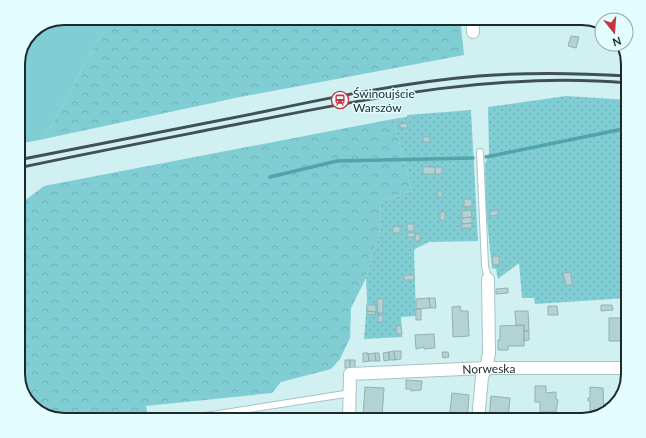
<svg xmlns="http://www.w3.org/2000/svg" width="646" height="438" font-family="Lato,sans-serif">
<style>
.green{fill:#80ced3}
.forest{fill:url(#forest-crowns)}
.garden{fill:url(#garden-dots)}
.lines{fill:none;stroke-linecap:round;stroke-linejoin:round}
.stream{stroke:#50a4aa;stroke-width:3.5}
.building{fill:#b3d2d4;stroke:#93b1b3}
.service-casing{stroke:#a6c4c6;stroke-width:8}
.minor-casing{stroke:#a6c4c6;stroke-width:14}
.service{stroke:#fff;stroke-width:6}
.minor{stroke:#fff;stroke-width:12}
.rail{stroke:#415152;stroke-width:3}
.labels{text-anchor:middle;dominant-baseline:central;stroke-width:3;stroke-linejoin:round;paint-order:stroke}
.poi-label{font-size:12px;fill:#1d292a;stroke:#e3fcfe;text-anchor:start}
.street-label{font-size:12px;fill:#1d292a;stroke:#e3fcfe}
.rim{fill:none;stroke:#1d292a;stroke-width:2}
</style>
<defs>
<pattern id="forest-crowns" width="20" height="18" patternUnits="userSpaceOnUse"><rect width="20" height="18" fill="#80ced3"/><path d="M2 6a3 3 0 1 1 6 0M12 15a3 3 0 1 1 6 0" fill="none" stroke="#6eb1b5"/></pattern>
<pattern id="garden-dots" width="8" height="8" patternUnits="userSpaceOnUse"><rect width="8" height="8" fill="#80ced3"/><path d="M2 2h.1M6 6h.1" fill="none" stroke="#6eb1b5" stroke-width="1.8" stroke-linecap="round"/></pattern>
</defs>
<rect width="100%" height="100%" fill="#d1f0f2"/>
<path class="green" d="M64 18H110L44 139 18 144V61L32 31Z"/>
<path class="forest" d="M110 18H460L464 55 240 97 44 139Z
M393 119 412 190 380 203 381 221 378 239 372 254 366 278 351 308 350 338 340 359 331 369 281 382 272 393 146 406 149 420H64L38 412 18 377 19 205 44 186Z"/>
<path class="garden" d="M566 96 628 100V298L535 304 534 298H522L519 263 498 279 496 269 492 268 486 211 485 164 489 154 488 107Z
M471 110 478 241 429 242 415 249 414 252 416 316 401 317 402 337 364 339 367 300 366 278 372 254 378 239 381 221 380 203 412 190 393 119 407 117V115Z"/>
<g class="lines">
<path class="stream" d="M486 157 628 128
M270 177 337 161 473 158"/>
</g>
<path class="building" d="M571 36 579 37 576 48 568 46Z
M407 123 408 128H400V124Z
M423 137H430V142H423Z
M423 167H435V174H423Z
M435 167H442V174H435Z
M438 191H442V197H438Z
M464 199H472V206L464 207Z
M471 210 472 217 462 218V211Z
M498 210V215L490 216V211Z
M440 212H445V220H440Z
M472 217V223L462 224V218Z
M472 223V228H462V224Z
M407 224H414V231H407Z
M400 226V233H393V227Z
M407 233H415V237H407Z
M415 234H420V241H415Z
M492 256H499V265H493Z
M570 272 573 284 566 286 563 273Z
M404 275H414V280H404Z
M508 288V293L496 294V289Z
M383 298V313H378L377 299Z
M429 298 430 308 416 309V299Z
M429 298H435L436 308H430Z
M367 305H376V312L367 311Z
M601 305H612L613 310 601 311Z
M460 306 461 311H468L469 336 453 337 452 307Z
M548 306H557L558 315H548Z
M416 309H421V320H416Z
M367 311 376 312 375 315 367 314Z
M515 311H528L529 331H524V325L516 326Z
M378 315 383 316V322H378Z
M609 318H623L624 341H609Z
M524 325V346H508V350H498V340H500V326Z
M396 326H401L402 334H397Z
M524 331H529V340L524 341Z
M434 334 435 348 424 349V347L416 349 415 335Z
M394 351 395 360H389V352Z
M394 351H401V359L395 360Z
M389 352V360L384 361 383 353Z
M442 352H448L449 357 443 358Z
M363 353H368L369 361 363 362Z
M375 353 376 361H369L368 354Z
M375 353H379L380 361H376Z
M345 360H350V368H345Z
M350 360H355V368H350Z
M406 380 422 381 421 390 411 391V389H406Z
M535 386H546V393L556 392V399L558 400 556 412H540V402H535Z
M365 387 384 388 382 417 363 415Z
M590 387 603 388 604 410 590 411V401H588V398H590Z
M616 391H623L620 400 616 403Z
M452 393 469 395 467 420H449Z
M491 396 510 398 508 420H489Z
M363 415 382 417V420H362Z"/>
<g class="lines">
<defs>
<path id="service" d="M480 152 485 266 488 279
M180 420 351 393"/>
<g id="minor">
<path d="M472 18 473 32"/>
<path id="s1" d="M349 420 350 374 485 368H628"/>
<path d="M478 420 482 377 487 364 489 353 488 279"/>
</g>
</defs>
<use href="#service" class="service-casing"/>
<use href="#minor" class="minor-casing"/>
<use href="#service" class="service"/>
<use href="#minor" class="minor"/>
<path class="rail" d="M18 160C99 144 180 128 262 112 333 97 406 82 479 76 529 72 578 73 628 76
M18 168C98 151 178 136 259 120 380 96 503 72 628 83"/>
</g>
<defs>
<symbol id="station-ring" viewBox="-11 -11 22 22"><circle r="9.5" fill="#e3fcfe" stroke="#c63641" stroke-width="1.5"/><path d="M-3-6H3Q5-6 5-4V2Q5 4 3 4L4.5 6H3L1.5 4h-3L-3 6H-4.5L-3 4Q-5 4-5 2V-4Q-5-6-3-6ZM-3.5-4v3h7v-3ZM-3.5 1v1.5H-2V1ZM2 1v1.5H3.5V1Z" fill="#c63641"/></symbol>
</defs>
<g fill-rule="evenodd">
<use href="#station-ring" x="330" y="90" width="20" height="20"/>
</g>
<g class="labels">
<g class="poi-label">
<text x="353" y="93">Świnoujście<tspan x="353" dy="14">Warszów</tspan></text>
</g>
<g class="street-label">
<text stroke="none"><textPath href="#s1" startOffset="185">Norweska</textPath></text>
</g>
</g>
<path d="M0 0H646V438H0ZM64 25H582A39 39 0 0 1 621 64V374A39 39 0 0 1 582 413H64A39 39 0 0 1 25 374V64A39 39 0 0 1 64 25Z" fill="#e3fcfe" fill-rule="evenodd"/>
<path class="rim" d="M64 25H582A39 39 0 0 1 621 64V374A39 39 0 0 1 582 413H64A39 39 0 0 1 25 374V64A39 39 0 0 1 64 25Z"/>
<g transform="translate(614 32) rotate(163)"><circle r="19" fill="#e3fcfe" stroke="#94a8a9"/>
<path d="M0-3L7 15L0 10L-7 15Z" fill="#c63641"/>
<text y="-6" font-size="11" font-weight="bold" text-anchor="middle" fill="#1d292a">N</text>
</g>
</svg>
